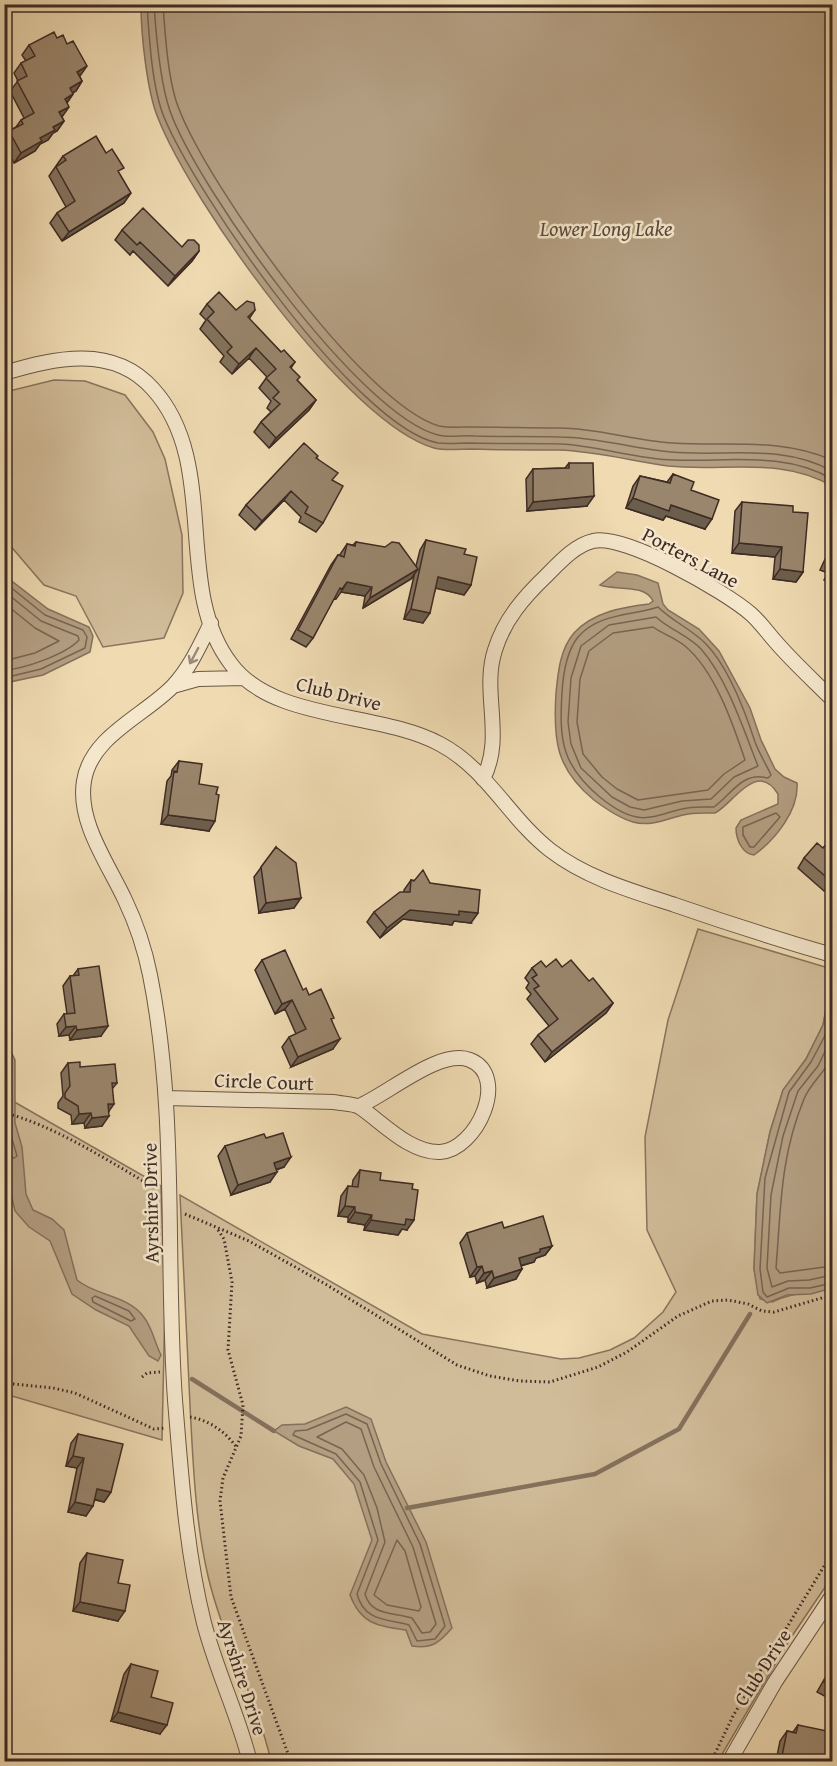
<svg xmlns="http://www.w3.org/2000/svg" width="837" height="1766" font-family="'Gentium Book Plus',serif">
<style>
.green{fill:#d1bc99;stroke:#88745e;stroke-width:1.5}
.water{fill:#b39e81;stroke:#84705c;stroke-width:1.5}
.lines{fill:none;stroke-linecap:round;stroke-linejoin:round}
.shore{stroke:#786452;stroke-width:1.5}
.stream{stroke:#84705c;stroke-width:4.5}
.minor-casing{stroke:#6a5747;stroke-width:16}
.path{stroke:#3e2b24;stroke-width:3;stroke-dasharray:1.5 3;stroke-linecap:butt}
.minor{stroke:#f5e7cc;stroke-width:14}
.wall{fill:#84735e;stroke:#3e2b24;stroke-width:1.5}
.shaded-wall{fill:#6c5e4c;stroke:#3e2b24;stroke-width:1.5}
.building{fill:#9a866d;stroke:#3e2b24;stroke-width:1.5}
.oneway{stroke:#9a8978}
.labels{text-anchor:middle;dominant-baseline:central;stroke-width:5;stroke-linejoin:round;paint-order:stroke}
.street-label{font-size:20px;fill:#3e2b24;stroke:#f5e7cc}
.water-label{font-size:21px;font-style:italic;fill:#5b483b;stroke:#f5e7cc}
</style>
<rect width="100%" height="100%" fill="#efdab1"/>
<filter id="stains"><feTurbulence type="fractalNoise" baseFrequency=".00333" numOctaves="4"/><feColorMatrix values="0 0 0 0 .2 0 0 0 0 .09 0 0 0 0 .02 0 0 0 .5 -.17"/></filter>
<radialGradient id="worn" r=".72"><stop offset=".6" stop-color="#630" stop-opacity="0"/><stop offset="1" stop-color="#630" stop-opacity=".3"/></radialGradient>
<path class="green" d="M54 380 85 381 125 395 153 432 165 459 182 535 183 593 164 638 103 647 76 596 44 585 8 543H5V392Z
M698 929 832 969V994L828 999 823 1025 806 1059 783 1090 770 1132 757 1194 754 1269 760 1299 772 1302C791 1292 812 1294 832 1288V1577L790 1639 718 1761H271C256 1697 223 1640 208 1576 195 1520 193 1462 190 1405 187 1335 183 1265 180 1195L422 1334 561 1359 579 1358 610 1350 634 1338 663 1312 676 1292 647 1230 645 1137 668 1020Z
M4 1096 161 1186 165 1303 162 1440 5 1394Z"/>
<path class="water" d="M141 5H832V486C780 456 725 472 668 466 632 461 595 451 559 450 530 450 501 450 472 449 460 449 445 451 434 448 347 423 191 202 158 118 147 92 141 34 141 5Z
M617 572 637 575 658 583 663 604 668 610 699 629 719 651 750 708 761 740 775 769 784 777 797 783C799 810 776 839 754 855 742 854 736 839 736 828L741 820 778 804V794C757 759 732 805 715 813 704 813 693 812 683 815 667 819 650 827 633 822 619 818 606 809 594 800 556 769 553 740 556 693 558 673 560 649 574 633 593 612 623 607 649 604L653 601C644 583 615 591 600 585Z
M4 575 48 609 89 627 93 636 90 652 43 675 5 683Z
M832 995V1288L811 1294 787 1295 767 1303 758 1295 754 1269 757 1194 770 1132 783 1090 806 1059 823 1025 828 999Z
M4 1037 15 1060V1123L22 1147 26 1194 33 1210 52 1219 64 1230 77 1280C96 1296 127 1295 143 1316 153 1328 154 1342 161 1355L158 1361 149 1356 129 1326 96 1310 72 1294 50 1241 29 1227 15 1211 9 1185 5 1122Z
M346 1407 371 1419 386 1462 426 1542 452 1628C439 1643 432 1649 412 1646L406 1630C377 1626 361 1624 350 1595L372 1540 354 1484 333 1459 299 1446 274 1431 282 1425 305 1424Z"/>
<g class="lines">
<path class="shore" d="M147 4C149 36 152 88 164 117 195 193 357 428 438 443 448 444 460 443 471 443 501 444 531 443 561 444 599 446 636 459 674 460 727 462 785 451 832 479
M154 4C156 35 160 82 170 111 197 187 360 416 438 435 449 438 463 435 475 436 503 437 531 436 560 437 597 437 634 449 671 452 726 457 781 443 832 471
M163 4C165 34 168 82 179 109 208 185 362 403 439 426 449 428 461 427 471 427 501 427 530 428 559 428 598 428 635 441 673 443 728 447 780 437 832 460
M4 582 45 615 83 630 87 637 85 648 41 669 4 678
M4 591 41 621 78 636 79 640C66 654 25 669 4 670
M4 603 35 628 59 641 35 653 4 661
M658 607C672 621 691 629 705 643 729 667 745 711 755 742 759 753 766 764 771 775L768 778C742 771 732 794 714 807 703 807 692 806 682 809 667 812 652 820 637 817 625 815 611 806 601 798 562 766 559 741 562 693 563 675 566 652 578 637 599 613 631 616 658 607Z
M656 617C670 630 688 635 701 649 727 678 744 731 758 766L734 777 711 799 682 801 644 810 630 807 612 797 581 768 571 744 568 722 571 678 581 646 609 625Z
M653 627C663 634 675 638 685 646 715 671 733 724 745 760L724 774 708 790 638 800 617 789 602 777 583 754 577 722 580 679 589 651 613 633Z
M776 813 780 817 754 847H750L743 835V827Z
M832 1014 829 1028 811 1062 789 1092 765 1178 760 1269 763 1292 767 1297 789 1288H810L832 1283
M832 1037 818 1066 798 1091 783 1136 771 1195 767 1268 772 1287 788 1281 809 1280 832 1275
M4 1048 10 1065V1132L17 1156 14 1158 4 1155
M832 1057C825 1072 810 1084 804 1099 780 1157 781 1208 776 1268L780 1273 832 1266
M95 1296 129 1311 135 1319 131 1321 93 1302 92 1298Z
M346 1414 367 1424 381 1464 420 1544 445 1626 435 1639 417 1641 409 1625C386 1619 364 1621 357 1594L378 1540 360 1482 336 1454 293 1435 295 1431 307 1430Z
M346 1422 361 1429 374 1467 413 1547 436 1624 430 1632 422 1633 412 1618C393 1612 371 1616 365 1594L385 1542 377 1508 364 1475 342 1449 317 1437Z
M397 1540 405 1551 421 1607 419 1611 387 1605 374 1595Z"/>
<path class="stream" d="M192 1379 274 1431
M407 1508 595 1474 679 1429 750 1314"/>
<defs>
<path id="minor" d="M4 373C55 358 113 344 153 389 221 464 172 587 231 664 274 722 379 711 440 744 486 768 510 819 550 850 586 878 632 891 675 905 727 923 780 940 832 955
M211 623C200 645 190 668 173 686 144 716 91 736 84 781 77 822 109 865 125 900 136 923 145 950 150 975 178 1115 165 1258 175 1400 181 1473 186 1551 204 1623 216 1670 238 1714 250 1762
M173 686 198 679 244 678
M483 779C505 737 481 692 495 650 504 620 524 597 546 576 559 563 575 545 593 541 624 533 726 592 751 614 760 622 767 632 775 641 793 662 813 680 832 699
M166 1098 334 1102C342 1104 354 1103 361 1108 383 1123 410 1153 440 1152 477 1150 510 1076 470 1060 440 1048 388 1094 359 1106
M729 1762 775 1682 832 1596"/>
</defs>
<use href="#minor" class="minor-casing"/>
<path class="path" d="M4 1113C50 1123 114 1164 155 1188
M185 1214 249 1241 327 1285 457 1365 490 1376 520 1381 550 1382 598 1367 627 1352 678 1316 712 1301 728 1300 748 1304 762 1311 774 1312 832 1295
M218 1230 224 1239 232 1282 228 1350 243 1405 241 1436 223 1478 220 1501 231 1597 291 1762
M142 1377 147 1373 160 1372
M4 1383 53 1388 75 1393 154 1429 165 1428
M190 1417C209 1420 226 1432 237 1448
M711 1762 733 1716 832 1553"/>
<use href="#minor" class="minor"/>
</g>
<path class="wall" d="M29 45 80 77 82 81 76 91 73 93V94L67 103 62 117 64 121 57 131 53 133 48 140 40 144 35 151 14 163 4 145V137L9 131 16 127 21 120 24 118 10 91 18 81 14 73 21 63 26 61 22 55Z
M63 156 119 174 124 203 62 241 50 223 57 213 66 207 49 176Z
M122 230 182 247 199 251 192 261 168 286 133 251 130 255 115 240Z
M207 304 236 310H255L249 319 281 352 295 362 291 368 298 381 316 400 309 410 269 448 254 432 261 422 271 412 267 408 271 401 259 388 267 377 249 358 232 374 220 362 224 356 200 329 206 320 200 314Z
M317 458 333 481 323 523 316 532 299 522 301 517 284 500 255 530 239 515 246 505Z
M569 463 587 506 527 511 526 479 533 469 565 468Z
M673 474 691 490 705 529 666 516 663 520 626 508 633 486 640 476 667 482Z
M742 502 803 572 796 582 773 579 775 557 732 553 735 511Z
M426 540 464 554 471 585 464 595 436 588 423 623 404 619 414 576 411 579 363 608 365 596 341 592 336 599 334 598 313 638 306 647 291 639 331 565 338 555 339 556 347 544 353 545 356 542 416 566 420 550Z
M832 544V584L824 580 828 573 820 570Z
M179 761 199 784 209 831 161 824 167 781 171 776 172 770Z
M832 821V834L827 829Z
M832 838V882L824 891 798 868 804 858 823 848Z
M276 847 294 908 259 913 254 877Z
M411 880 430 883 471 923 454 921 452 925 403 919 380 938 367 922 374 912 404 892V890Z
M262 960 309 995 332 1021 333 1049 291 1067 282 1047 289 1037 296 1034 285 1009 275 1014 255 970Z
M546 967H562L589 981 613 1003 606 1013 545 1062 531 1044 538 1035 549 1026 527 999 531 994 526 988 529 983 525 978 532 968Z
M78 969 101 1036 70 1040 69 1035 59 1036 57 1024 64 1014H67L63 986 70 976H73Z
M68 1063 80 1067 117 1083 112 1089 109 1111 102 1126 85 1128 84 1123 72 1124 71 1115 58 1108V1103L63 1096 61 1073Z
M266 1138 284 1167 276 1170 270 1182 231 1195 218 1156 225 1146Z
M360 1170 380 1180 407 1230 402 1229 398 1235 364 1230 365 1225 348 1222V1217L338 1216 341 1196 348 1186 352 1187 353 1180Z
M504 1228 552 1246 545 1255 536 1258 534 1262 521 1266 516 1279 487 1288 485 1280 477 1283 475 1276 470 1277 460 1243 467 1233Z
M78 1434 111 1492 104 1502 95 1500 86 1516 68 1512 77 1468 66 1466 71 1443Z
M87 1553 118 1583V1621L73 1611 80 1563Z
M131 1664 151 1697 160 1734 111 1721 124 1674Z
M832 1668V1700L817 1692 825 1678Z
M832 1707V1716L828 1714Z
M798 1725 832 1761H776L780 1741 787 1731 793 1732Z"/>
<path class="shaded-wall" d="M87 66 80 76 77 72Z
M82 81 76 91 63 98 70 88Z
M73 94 66 104 65 99Z
M69 107 62 117 52 122 59 112Z
M64 121 57 131 53 133 48 140 40 144 35 151 14 163 21 153 53 127Z
M131 193 124 203 62 241 69 232Z
M199 251 192 261 168 286 175 276Z
M256 348 249 358 232 374 239 364Z
M316 400 309 410 269 448 276 438Z
M291 491 284 500 255 530 262 521Z
M594 496 587 506 527 511 533 502Z
M633 498 671 505 712 519 705 529 666 516 663 520 626 508Z
M739 543 782 547 775 557 732 553Z
M418 569 411 579 363 608 370 598Z
M780 569 803 572 796 582 773 579Z
M438 577 471 585 464 595 431 587Z
M347 582 372 587 365 596 341 592Z
M411 609 430 613 423 623 404 619Z
M168 815 215 821 209 831 161 824Z
M301 898 294 908 259 913 266 903Z
M410 910 459 911 478 913 471 923 454 921 452 925 403 919 380 938 387 928Z
M292 1000 285 1009 275 1014 282 1004Z
M613 1003 606 1013 545 1062 552 1052Z
M76 1026 69 1035 59 1036 66 1027Z
M108 1026 101 1036 70 1040 77 1030Z
M340 1039 333 1049 291 1067 298 1057Z
M108 1104H114L107 1114Z
M91 1113 84 1123 72 1124 79 1114Z
M109 1116 102 1126 85 1128 92 1118Z
M291 1157 284 1167 267 1172 274 1163Z
M277 1172 270 1182 231 1195 238 1185Z
M345 1206 355 1207 348 1217 338 1216Z
M355 1212 372 1215 365 1225 348 1222Z
M406 1219 414 1220 407 1230 402 1229 398 1235 364 1230 371 1220Z
M552 1246 545 1255 536 1258 534 1262 512 1268 519 1258 540 1249Z
M482 1266 475 1276 470 1277 477 1267Z
M522 1269 516 1279 487 1288 494 1278Z
M492 1271 485 1280 477 1283 484 1273Z
M73 1456 84 1458 77 1468 66 1466Z
M97 1489 111 1492 104 1502 91 1498Z
M75 1502 93 1506 86 1516 68 1512Z
M80 1602 125 1611 118 1621 73 1611Z
M118 1712 167 1725 160 1734 111 1721Z"/>
<path class="building" d="M54 32 57 38 63 35 67 44 73 41 87 66 77 72 82 81 70 88 73 94 65 99 69 107 59 112 64 121 53 127 55 130 40 138 42 141 21 153 9 131 23 124 21 120 34 113 17 81 27 76 21 63 35 56 29 45Z
M96 136 106 153 112 149 124 168 118 171 131 193 69 232 57 213 75 201 56 167 66 160 63 156Z
M143 208 182 247 188 240H194L199 245V251L175 276 140 242 137 245 122 230Z
M219 292 236 310 247 301 254 303 255 310 248 317 281 352 284 350 295 362 290 367 300 377 297 380 316 400 276 438 261 422 280 404 273 398 279 392 266 378 276 369 256 348 239 364 227 352 232 347 207 319 214 312 207 304Z
M304 443 318 456 316 458 338 473 332 480 343 486 323 523 305 513 308 507 291 491 262 521 246 505Z
M569 463H593L594 496 533 502V469L569 468Z
M673 474 694 482 691 490 719 500 712 519 671 505 669 511 633 498 640 476 670 483Z
M742 502 793 506V512L808 513 803 572 780 569 782 547 739 543Z
M426 540 466 549 464 554 477 557 471 585 438 577 430 613 411 609Z
M356 542 385 547 392 542 399 543 418 569 370 598 372 587 347 582 342 589 340 588 313 638 298 630 338 555 344 557 347 544 355 546Z
M832 549V563L827 560Z
M179 761 202 764 199 784 218 787 216 794 219 795 215 821 168 815 174 771 177 772Z
M832 838V880L831 881 804 858 817 843 823 848Z
M276 847 296 863 301 898 266 903 261 867Z
M423 870 430 883 480 890 478 913 459 911V915L410 910 387 928 374 912 400 892H410L411 880 414 881Z
M285 950 303 990 306 988 309 995 321 989 334 1018 331 1019 340 1039 298 1057 289 1037 306 1029 292 1000 282 1004 262 960Z
M556 959 562 967 571 960 589 981 593 978 613 1003 552 1052 538 1035 558 1019 534 989 539 986 532 978 537 975 532 968 541 961 546 967Z
M99 966 108 1026 77 1030 76 1026 66 1027 64 1014 75 1013 70 976 79 975 78 969Z
M80 1062V1067L115 1064 117 1083H112L114 1104H108L109 1116 92 1118 91 1113 79 1114 78 1106 65 1098V1093L70 1086 68 1063Z
M283 1133 291 1157 274 1163 277 1172 238 1185 225 1146 264 1134 266 1138Z
M360 1170 381 1173 380 1180 413 1184 412 1189 418 1190 414 1220 406 1219 405 1225 371 1220 372 1215 355 1212V1207L345 1206 348 1186 358 1187Z
M543 1216 552 1246 540 1249V1252L519 1258 522 1269 494 1278 492 1271 484 1273 482 1266 477 1267 467 1233 502 1222 504 1228Z
M78 1434 123 1444 111 1492 97 1489 93 1506 75 1502 84 1458 73 1456Z
M87 1553 123 1560 118 1583 130 1585 125 1611 80 1602Z
M131 1664 158 1671 151 1697 173 1703 167 1725 118 1712Z
M832 1668V1686L824 1682Z
M798 1725 832 1732V1761H781L787 1731 796 1733Z"/>
<defs><path id="oneway-shaft" d="M-6 0H5M1.5-3L5.5 0L1.5 3" fill="none" stroke-width="1.6" stroke-linecap="round" stroke-linejoin="round" transform="scale(1.5)"/></defs>
<use class="oneway" href="#oneway-shaft" transform="translate(194 656) rotate(118)"/>
<g class="labels">
<g class="street-label">
<text transform="translate(691 557) rotate(28)">Porters Lane</text>
<text transform="translate(339 693) rotate(14)">Club Drive</text>
<text transform="translate(264 1081) rotate(2)">Circle Court</text>
<text transform="translate(150 1203) rotate(-91)">Ayrshire Drive</text>
<text transform="translate(762 1667) rotate(-57)">Club Drive</text>
<text transform="translate(243 1677) rotate(72)">Ayrshire Drive</text>
</g>
<g class="water-label">
<text x="606" y="228">Lower Long Lake</text>
</g>
</g>
<rect width="837" height="1766" fill="none" stroke="#efdab1" stroke-width="24"/>
<rect x="6" y="6" width="825" height="1754" fill="none" stroke="#3e2b24" stroke-width="3"/>
<rect x="12" y="12" width="813" height="1742" fill="none" stroke="#3e2b24" stroke-width="1.5"/>
<rect width="100%" height="100%" filter="url(#stains)"/>
<rect width="100%" height="100%" fill="url(#worn)"/>
</svg>
